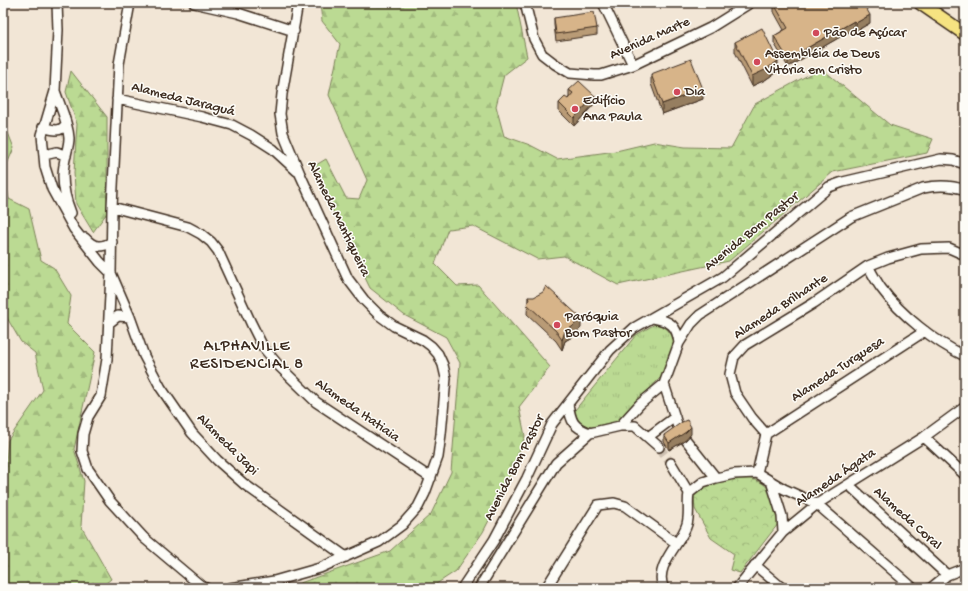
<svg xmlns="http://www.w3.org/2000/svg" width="968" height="591" font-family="'Gochi Hand',sans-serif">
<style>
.grass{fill:url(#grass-tufts);stroke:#7b8258}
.forest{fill:url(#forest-firs);stroke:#7b8258}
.park{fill:url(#park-crowns);stroke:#7b8258}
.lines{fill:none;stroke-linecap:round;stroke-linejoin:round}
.minor-tunnel{stroke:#cdc0b1;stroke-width:9;stroke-dasharray:9 4.5;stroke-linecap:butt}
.minor-casing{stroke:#3b2a1e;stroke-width:12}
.major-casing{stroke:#3b2a1e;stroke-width:15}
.minor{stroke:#fdfcf7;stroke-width:9}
.major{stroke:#f6e381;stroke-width:12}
.wall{fill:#b99b76;stroke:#3b2a1e}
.shaded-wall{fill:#967e60;stroke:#3b2a1e}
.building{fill:#d7b489;stroke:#3b2a1e}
.poi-dot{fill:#d1495b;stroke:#fdfcf7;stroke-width:1.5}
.labels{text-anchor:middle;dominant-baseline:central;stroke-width:3;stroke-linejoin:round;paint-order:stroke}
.poi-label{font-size:14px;fill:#3b2a1e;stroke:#fdfcf7;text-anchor:start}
.street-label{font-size:14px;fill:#3b2a1e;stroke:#fdfcf7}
.quarter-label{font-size:16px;letter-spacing:1px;fill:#3b2a1e;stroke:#fdfcf7}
</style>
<defs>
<pattern id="grass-tufts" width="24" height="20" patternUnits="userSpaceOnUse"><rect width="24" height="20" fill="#bbda93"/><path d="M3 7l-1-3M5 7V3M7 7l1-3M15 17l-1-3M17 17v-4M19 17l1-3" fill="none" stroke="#a2bb7e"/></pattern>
<pattern id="forest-firs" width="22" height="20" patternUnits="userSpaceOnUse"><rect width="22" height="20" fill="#bbda93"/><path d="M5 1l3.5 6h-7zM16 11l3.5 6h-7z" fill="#a2bb7e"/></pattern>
<pattern id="park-crowns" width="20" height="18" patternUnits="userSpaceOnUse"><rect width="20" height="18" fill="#bbda93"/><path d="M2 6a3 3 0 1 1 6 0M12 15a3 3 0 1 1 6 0" fill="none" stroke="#a2bb7e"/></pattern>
</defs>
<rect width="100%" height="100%" fill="#f2e6d6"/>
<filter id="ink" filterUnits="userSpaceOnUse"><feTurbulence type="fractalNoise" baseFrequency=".025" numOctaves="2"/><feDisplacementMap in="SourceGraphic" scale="8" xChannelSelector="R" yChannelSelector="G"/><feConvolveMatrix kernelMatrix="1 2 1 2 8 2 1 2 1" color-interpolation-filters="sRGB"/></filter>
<g filter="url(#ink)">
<path class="grass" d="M657 323 667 329 676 341 671 358 662 376 617 422 586 428C579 423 577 419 575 410L636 335Z"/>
<path class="forest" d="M320 3H516L527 57 504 75 496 106 504 136 530 145 557 159 616 151 654 142 685 147 731 148 755 104 821 68 890 125 933 139 927 153 833 172 729 261 618 285 564 256 537 259 473 226 448 229 435 264 457 286 478 285 550 367 519 407 525 436 500 499 483 532 456 571 430 588H286L390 551 431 514 451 472 460 363 446 337 404 315 370 288 316 176V165L326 159 346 198 359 199 367 180 329 95 340 44 322 21Z
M71 71 107 117V213L93 232 76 204 74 173 77 124 66 92Z
M3 120 14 148 4 171 9 199 29 209 41 260 54 268 71 296 67 324 95 352 74 449 84 481 81 526 111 579 100 588H3V474L5 473 8 440 43 390 35 353 21 342 3 311Z"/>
<path class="park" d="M747 478C774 482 775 501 778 524L740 573 730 570 734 554 711 538 695 509 694 498 697 489 709 481Z"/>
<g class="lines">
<path class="minor-tunnel" d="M659 447 671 463"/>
<defs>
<path id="minor" d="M57 3 58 30 55 91 42 135 45 167 52 189 74 229 100 262 111 273 130 317 144 356 161 388 192 433 217 460 244 484 346 557
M130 3 119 64 112 207 111 273 107 359 101 396 88 417 83 434 82 451 88 469 110 501 144 538 200 585 206 588
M194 3 238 13 294 31
M525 3 534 39 542 54 555 64 570 73 594 75H601L633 65 710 28 750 3
M603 3 633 65
M55 91C60 106 68 122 69 138 69 147 65 156 64 165 61 182 65 198 71 213
M117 99 202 117 232 125 251 135 273 149 297 171
M43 127C52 130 61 133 66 124
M44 155 57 152 66 156
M112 207 188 227 201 234 211 242 218 251 251 323 263 347 279 366 316 402 431 478
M85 238C94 248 101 248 112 242
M868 266C872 273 876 281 881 288 901 315 935 342 965 356
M653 318C670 321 677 325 679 343
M109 323 118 316 130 317
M664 384 680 433
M568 404C571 422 573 427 590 433
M620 426H635L659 447
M766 434 925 331
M648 437 675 417
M924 437 965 475
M686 440 716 478
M671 463 689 493
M757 473 766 434 752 418 735 393 730 374 734 357 745 345 814 303 868 266 888 258 921 249 949 248 965 255
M771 481 782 516 783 532
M849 485 947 575
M755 565 782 588
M230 588 274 581 320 568 379 542 402 525 418 507 425 493 438 457 441 434 446 378 443 365 438 354 431 346 423 340 394 326 379 315 364 300 348 279 300 174 283 133 280 114 282 94 298 3
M462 588 494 540 527 478 552 424 610 350 634 328 723 277 829 187 843 182 941 159 953 160 965 164
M479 588 556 463 590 433 620 426 640 404 664 384 679 343 691 324 700 315 851 217 923 188C938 185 951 185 965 190
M546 588 598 505 614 503 625 506 676 543
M664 588C652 567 682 543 687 524 690 513 687 503 689 493L703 482 716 478 734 474 757 473 784 489 817 504 913 588
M737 588 783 532 817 504 924 437 965 407
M931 588 947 575 965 568"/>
<path id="major" d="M920 3 965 34"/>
</defs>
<use href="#minor" class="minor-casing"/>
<use href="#major" class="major-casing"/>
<use href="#minor" class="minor"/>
<use href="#major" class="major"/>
</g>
<path class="wall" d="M774 4 870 23 856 31 854 29 788 67 774 43V36L784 30 774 12Z
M554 18 597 28V35L556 41 554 25Z
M735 42 778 71 765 80 752 86 735 52Z
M651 74 703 99 662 114 651 84Z
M569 90 595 103 574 126 559 111V103L568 99 569 97Z
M528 297 581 328 572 337 565 341 562 350 556 341 527 314Z
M691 434 686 440 669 450 664 442V435Z"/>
<path class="shaded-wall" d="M870 15V23L856 31V23Z
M854 21V29L788 67V59Z
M778 61V71L765 80 752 86V76Z
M703 89V99L662 114V104Z
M595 96V103L574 126V118Z
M581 318V328L572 337 565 341 562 350V340L565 331Z
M691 427V434L686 440 669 450V443Z"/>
<path class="building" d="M776 3H863L870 15 856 23 854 21 788 59 774 36 788 28 774 4Z
M594 12 597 28 556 34 554 18Z
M762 28 778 61 765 70 752 76 735 42Z
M691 59 703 89 662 104 651 74Z
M579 81 595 96 574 118 559 103 565 97 568 99 573 93 569 90Z
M546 286 581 318 572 327 565 331 562 340 556 331 527 304 529 300 528 297H534L543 292Z
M687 420 691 427 686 432 669 443 664 435 682 422Z"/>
</g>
<g class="poi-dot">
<circle cx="816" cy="33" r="4"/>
<circle cx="757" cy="62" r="4"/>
<circle cx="677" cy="92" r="4"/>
<circle cx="575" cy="109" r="4"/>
<circle cx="557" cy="325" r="4"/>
</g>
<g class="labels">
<g class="poi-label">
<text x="824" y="33">Pão de Açúcar</text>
<text x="765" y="54">Assembléia de Deus<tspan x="765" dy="16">Vitória em Cristo</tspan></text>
<text x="685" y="92">Dia</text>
<text x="583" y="101">Edifício<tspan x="583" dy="16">Ana Paula</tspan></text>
<text x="565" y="317">Paróquia<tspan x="565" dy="16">Bom Pastor</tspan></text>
</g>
<g class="street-label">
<text transform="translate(650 39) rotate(-24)">Avenida Marte</text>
<text transform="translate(183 100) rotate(14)">Alameda Jaraguá</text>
<text transform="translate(338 219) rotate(64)">Alameda Mantiqueira</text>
<text transform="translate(752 232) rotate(-39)">Avenida Bom Pastor</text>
<text transform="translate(781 307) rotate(-33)">Alameda Brilhante</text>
<text transform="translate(838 370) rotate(-33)">Alameda Turquesa</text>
<text transform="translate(357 411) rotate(35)">Alameda Itatiaia</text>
<text transform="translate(227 445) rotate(45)">Alameda Japi</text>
<text transform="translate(515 468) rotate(-63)">Avenida Bom Pastor</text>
<text transform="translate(836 478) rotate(-34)">Alameda Ágata</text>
<text transform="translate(907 519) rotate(42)">Alameda Coral</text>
</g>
<g class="quarter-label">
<text x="247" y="347">ALPHAVILLE<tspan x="247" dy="18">RESIDENCIAL 8</tspan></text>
</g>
</g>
<rect width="968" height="591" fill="none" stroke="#fdfcf7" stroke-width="16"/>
<rect x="8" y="8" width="952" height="575" fill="none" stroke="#3b2a1e" stroke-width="1.5" filter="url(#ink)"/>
</svg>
